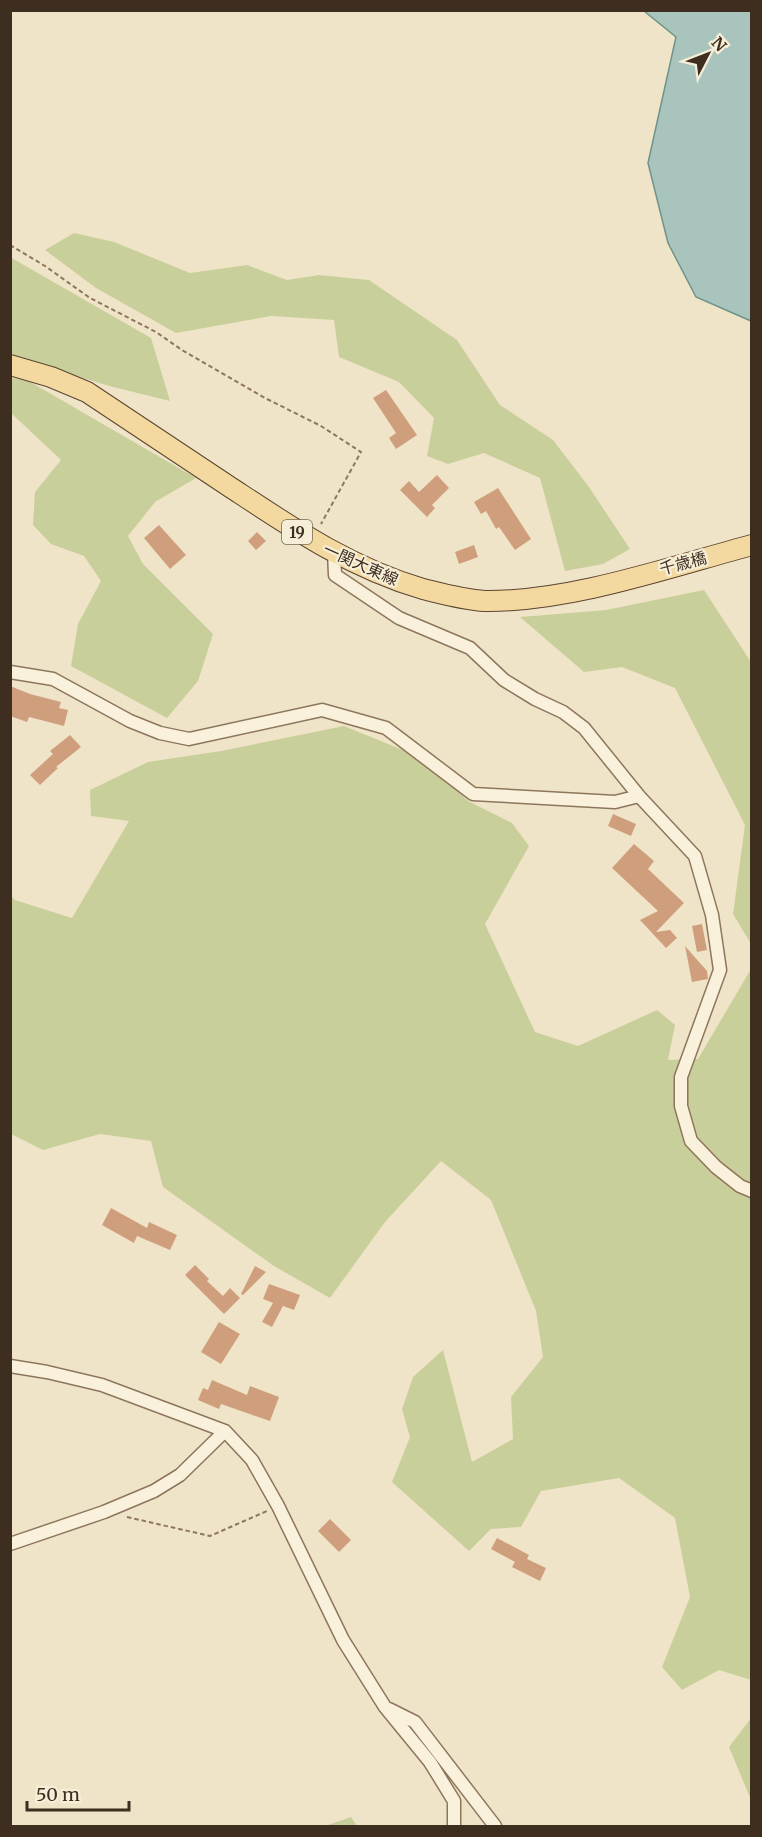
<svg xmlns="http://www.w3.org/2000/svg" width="762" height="1837" font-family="Merriweather,'Noto Sans JP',serif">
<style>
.green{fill:#c9cf9b}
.water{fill:#a9c4bc;stroke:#6f938a;stroke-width:1.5}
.building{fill:#cf9f7d}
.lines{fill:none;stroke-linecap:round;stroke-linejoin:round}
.street-casing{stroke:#8d765c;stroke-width:15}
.primary-casing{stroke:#5b4430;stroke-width:22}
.path{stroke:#8d765c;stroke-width:2;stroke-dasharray:4.5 3;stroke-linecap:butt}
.street{stroke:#faf1dc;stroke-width:12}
.primary{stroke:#f3d9a0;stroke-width:20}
.labels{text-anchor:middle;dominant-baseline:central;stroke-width:4.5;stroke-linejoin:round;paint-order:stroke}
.shield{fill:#f7eed8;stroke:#756857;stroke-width:1.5}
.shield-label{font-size:15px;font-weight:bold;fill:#3d2e20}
.street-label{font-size:16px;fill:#3d2e20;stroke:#f7eed8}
</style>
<rect width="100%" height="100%" fill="#f0e4c8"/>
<path class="green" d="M74 233 114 242 190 273 247 265 287 280 319 275 369 280 457 340 500 405 553 440 589 487 630 549 603 564 565 571 540 478 484 453 448 464 427 456 434 418 399 382 339 357 334 320 271 316 176 333 96 288 45 250Z
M10 257 151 338 170 401 113 387 11 357Z
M11 378 27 380 196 478 155 502 128 536 143 564 213 634 198 681 167 718 71 666 78 624 101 581 84 556 51 544 33 525 35 492 61 460 11 413Z
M704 590 751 662V944L733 914 745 825 675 688 622 667 584 672 520 617 606 610Z
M344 726 420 757 468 801 512 823 529 846 485 924 535 1032 578 1046 657 1010 675 1025 668 1060 698 1059 751 969V1680L719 1670 682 1690 662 1667 690 1597 675 1518 619 1478 541 1491 521 1527 491 1529 469 1551 392 1482 410 1437 402 1409 413 1377 443 1350 472 1462 513 1439 511 1397 543 1357 536 1311 491 1200 441 1161 385 1222 330 1298 274 1266 163 1187 151 1141 100 1134 43 1150 11 1134 10 895 15 900 72 918 129 821 91 816 90 790 148 762 221 751Z
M751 1718V1800L729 1747Z
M351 1817 357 1826H325Z"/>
<path class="water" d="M644 11H751V321L696 297 668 243 648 163 676 37Z"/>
<path class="building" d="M386 390 417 435 396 449 389 438 396 433 373 398Z
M437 475 449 488 432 505 435 508 427 517 400 490 409 481 419 492Z
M498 488 531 539 515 550 499 527 496 529 486 511 481 514 474 502Z
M159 525 186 555 170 569 144 538Z
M257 532 266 541 256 550 248 541Z
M474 545 478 557 459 564 455 552Z
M10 686 30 694 61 702 59 708 68 710 64 726 29 717 27 722 10 716Z
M70 735 81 747 56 767 58 768 40 785 30 775 53 754 50 751Z
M613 814 636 824 631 836 608 826Z
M634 844 654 861 648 869 684 903 656 932 670 930 677 938 666 948 640 920 658 911 612 868Z
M702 924 707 950 697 952 692 926Z
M685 946 707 971 708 979 692 982Z
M111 1208 147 1228 149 1222 177 1235 170 1250 137 1236 134 1243 102 1225Z
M195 1265 209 1279 207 1281 223 1296 230 1288 240 1298 224 1314 185 1275Z
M255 1266 266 1272 243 1295 241 1294Z
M269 1284 300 1295 294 1310 283 1306 272 1327 262 1322 273 1303 263 1299Z
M219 1322 240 1334 221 1364 201 1352Z
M212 1380 247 1395 250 1386 279 1397 270 1421 221 1404 219 1409 198 1400 203 1388 208 1390Z
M330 1519 351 1540 339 1552 318 1531Z
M497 1538 529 1555 527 1559 546 1568 540 1581 512 1567 515 1562 491 1549Z"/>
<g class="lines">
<defs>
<path id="street" d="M334 552 335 575 399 618 470 648 504 680 535 699 563 712 584 728 639 796 695 856 712 915 720 970 681 1077V1106L691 1141 716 1167 740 1186 752 1191
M10 672 53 679 130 721 160 733 189 739 322 710 386 728 473 794 615 802 639 796
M10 1366 47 1372 102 1385 225 1431 252 1460 278 1506 343 1640 385 1707 430 1762 454 1801V1826
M10 1544 104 1512 154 1491 180 1475 225 1431
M389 1709 415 1722 495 1826"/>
<path id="primary" d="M10 365 51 377 87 392C133 423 180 454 227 485 291 527 348 567 423 589 443 594 465 600 485 601 570 602 670 567 752 545"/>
</defs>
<use href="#street" class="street-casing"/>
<use href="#primary" class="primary-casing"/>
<path class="path" d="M10 245 45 266 90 298 156 332 182 350 265 398 321 426 361 452 321 524
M127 1517 210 1536 267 1511"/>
<use href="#street" class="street"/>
<use href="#primary" class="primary"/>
</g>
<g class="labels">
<rect class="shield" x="282" y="520" width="30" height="24" rx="4.5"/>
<g class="shield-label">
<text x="297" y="532">19</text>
</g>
<g class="street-label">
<text transform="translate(683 563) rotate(-15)">千歳橋</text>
<text transform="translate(361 564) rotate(24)">一関大東線</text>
</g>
</g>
<rect width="762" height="1837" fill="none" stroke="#3d2e20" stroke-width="24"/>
<g transform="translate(708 54) rotate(48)" stroke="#f7eed8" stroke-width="4.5" paint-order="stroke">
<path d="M0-4.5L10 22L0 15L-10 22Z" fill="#3d2e20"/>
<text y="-9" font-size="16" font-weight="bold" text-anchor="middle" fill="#3d2e20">N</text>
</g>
<path d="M27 1801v9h102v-9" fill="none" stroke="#3d2e20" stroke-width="3"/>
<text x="36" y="1801" font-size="18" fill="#3d2e20" stroke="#f7eed8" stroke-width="4.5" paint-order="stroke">50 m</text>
</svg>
